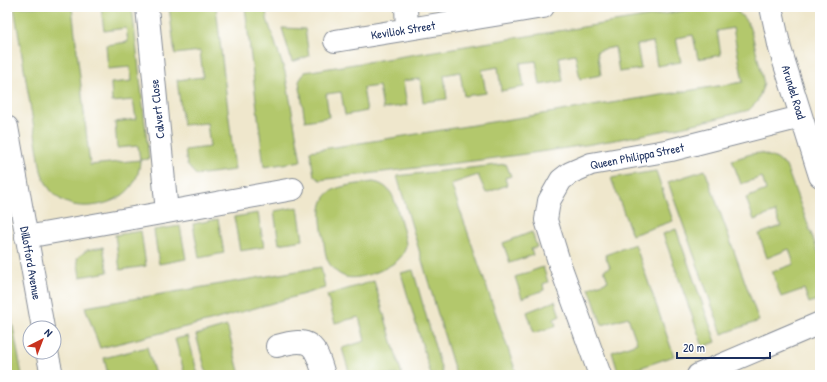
<svg xmlns="http://www.w3.org/2000/svg" width="827" height="382" font-family="'Patrick Hand',sans-serif">
<style>
.green{fill:#b3c86c;stroke:#677c65}
.lines{fill:none;stroke-linecap:round;stroke-linejoin:round}
.minor-casing{stroke:#858b95;stroke-width:24}
.minor{stroke:#fff;stroke-width:22}
.labels{text-anchor:middle;dominant-baseline:central;stroke-width:3;stroke-linejoin:round;paint-order:stroke}
.street-label{font-size:12px;fill:#1b2f5e;stroke:#fff}
</style>
<rect width="100%" height="100%" fill="#fff"/>
<filter id="ink" filterUnits="userSpaceOnUse"><feTurbulence type="fractalNoise" baseFrequency=".025" numOctaves="2"/><feDisplacementMap in="SourceGraphic" scale="8" xChannelSelector="R" yChannelSelector="G"/><feConvolveMatrix kernelMatrix="1 2 1 2 8 2 1 2 1" color-interpolation-filters="sRGB"/></filter>
<filter id="wash" filterUnits="userSpaceOnUse"><feTurbulence type="fractalNoise" baseFrequency=".012" numOctaves="4" result="noise"/><feDisplacementMap in="SourceGraphic" scale="16" xChannelSelector="R" yChannelSelector="G"/><feGaussianBlur stdDeviation="0.9" result="paint"/><feColorMatrix in="noise" values="0 0 0 0 0 0 0 0 0 0 0 0 0 0 0 0 0 1.4 0 .05"/><feComposite in="paint" operator="in"/></filter>
<g filter="url(#wash)">
<rect width="100%" height="100%" fill="#efe7cc"/>
<path class="green" d="M14 7H72L90 165 140 160 138 146 117 148 115 122 136 119 133 100 112 102 111 83 132 81 130 67 108 69 106 45 128 42 126 28 104 31 101 7H132L149 159 140 160C139 186 123 200 98 205 69 210 50 199 41 171Z
M169 7H216L235 170 196 175 187 165 185 150 210 147 207 123 183 125 177 80 203 77 200 51 175 54Z
M245 7H266L267 19 285 72 301 161 264 167Z
M707 7 730 8 739 13 748 23 753 38 764 84 757 102 749 110C609 149 464 161 320 180L314 176 310 151 743 82 733 28 717 31 721 55 698 59 693 35 676 38 681 62 657 66 653 42 637 45 641 69 619 72 615 47 597 51 601 75 580 79 575 54 559 57 563 81 540 85 536 61 520 63 524 87 501 91 498 67 482 70 486 93 464 96 460 72 444 75 447 99 423 102 420 79 403 81 407 105 383 109 379 86 363 88 367 111 345 115 341 92 326 94 329 117 305 121 299 81 305 72Z
M282 28 305 29 309 56 292 62Z
M761 153 777 159 786 166 820 257V299L809 303 804 289 781 297 772 272 794 264 789 249 767 258 759 234 781 226 775 212 754 220 746 198 766 190 762 177 741 184 732 160 751 154Z
M506 164 511 176 505 178 507 185 486 193 478 175 451 184 517 375H456L397 176Z
M705 170 759 321 722 334 668 182Z
M656 171 673 221 632 235 611 178Z
M373 182C380 183 386 186 391 193 395 198 406 238 406 245 406 247 404 252 403 254 396 267 360 281 346 277 337 274 331 268 327 259 324 250 324 239 322 229 315 185 338 187 373 182Z
M298 207 303 240 279 244 274 211Z
M258 213 264 247 240 251 234 217Z
M218 219 224 253 199 258 193 224Z
M180 226 186 259 159 264 154 230Z
M676 229 716 342 703 347 663 234Z
M141 231 146 266 120 270 115 235Z
M532 232 537 247 531 249 533 255 510 263 503 243Z
M635 244 674 356 619 375 612 352 637 343 628 317 602 325 589 288 608 281 604 270 610 267 605 255Z
M103 247 108 272 80 277 77 258 87 250Z
M321 267 325 288 210 321 100 348 85 307Z
M543 267 548 282 543 284 544 290 522 298 515 277Z
M413 270 443 375H431L401 273Z
M374 281 402 375H350L342 348 365 341 359 317 335 323 327 295Z
M7 295 22 375H7Z
M555 301 560 316 554 319 556 326 534 333 527 312Z
M227 326 240 375H207L196 335Z
M188 336 198 375H185L175 339Z
M147 347 155 375H108L104 358Z"/>
</g>
<g filter="url(#ink)">
<g class="lines">
<defs>
<path id="minor" d="M406 7 407 29
M771 7 780 49 820 176
M335 41 543 7
M7 127 43 328
M167 212 293 189
M26 237 167 212 147 7
M277 346C311 336 315 344 324 375
M47 352 52 375
M600 375 560 265 546 220 549 201 561 180 570 173 591 164 671 150 801 117
M698 375 820 323"/>
</defs>
<use href="#minor" class="minor-casing"/>
<use href="#minor" class="minor"/>
</g>
</g>
<g class="labels">
<g class="street-label">
<text transform="translate(403 30) rotate(-9)">Keviliok Street</text>
<text transform="translate(794 92) rotate(73)">Arundel Road</text>
<text transform="translate(157 109) rotate(-96)">Calvert Close</text>
<text transform="translate(637 156) rotate(-11)">Queen Philippa Street</text>
<text transform="translate(31 263) rotate(80)">Dillotford Avenue</text>
</g>
</g>
<rect width="827" height="382" fill="none" stroke="#fff" stroke-width="24"/>
<g transform="translate(42 340) rotate(42)"><circle r="19" fill="#ffffff" stroke="#a4acbf"/>
<path d="M0-3L7 15L0 10L-7 15Z" fill="#c8321e"/>
<text y="-6" font-size="11" font-weight="bold" text-anchor="middle" fill="#1b2f5e">N</text>
</g>
<path d="M677 352v6h93v-6" fill="none" stroke="#1b2f5e" stroke-width="2"/>
<text x="683" y="352" font-size="12" fill="#1b2f5e" stroke="#ffffff" stroke-width="3" paint-order="stroke">20 m</text>
</svg>
